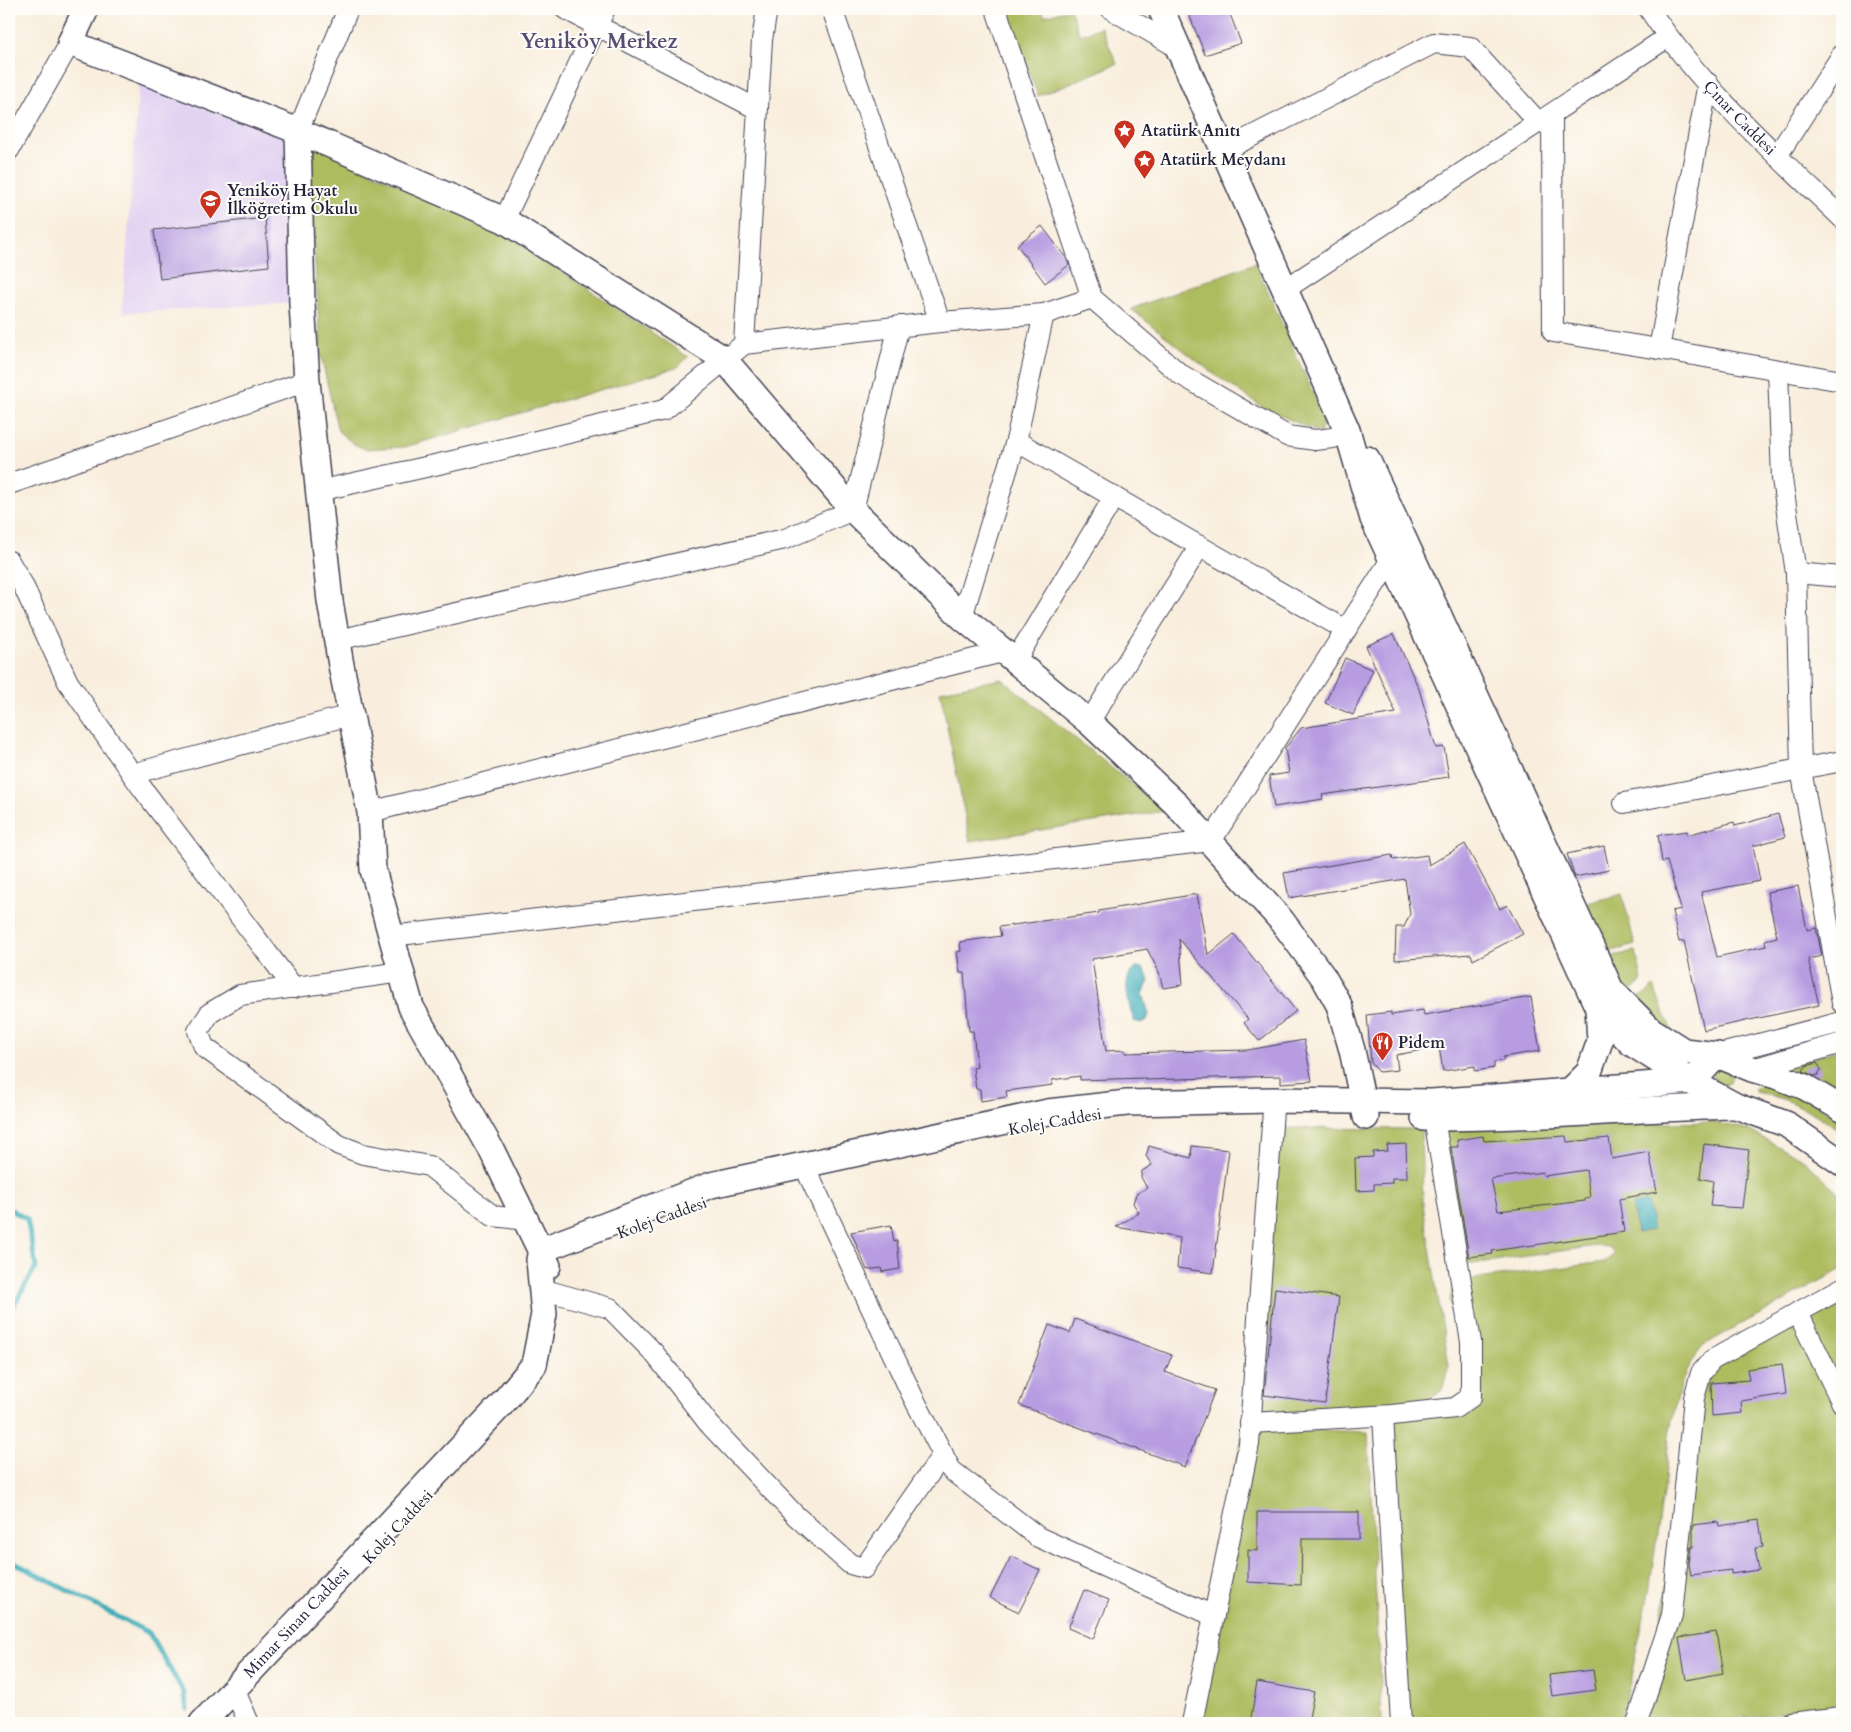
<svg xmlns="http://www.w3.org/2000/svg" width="1851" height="1732" font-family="Cardo,serif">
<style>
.built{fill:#e3d3f2}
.green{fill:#adbc5e;stroke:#686f4c}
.water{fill:#3dadb9;stroke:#30687a}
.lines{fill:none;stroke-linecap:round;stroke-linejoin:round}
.stream{stroke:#3dadb9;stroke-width:5}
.building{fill:#b79ce1;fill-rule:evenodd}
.minor-casing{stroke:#424153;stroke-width:22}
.tertiary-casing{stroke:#424153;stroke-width:28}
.minor{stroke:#fff;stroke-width:20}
.tertiary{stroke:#fff;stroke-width:25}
.labels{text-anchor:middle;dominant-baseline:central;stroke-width:4;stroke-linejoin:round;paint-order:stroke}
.street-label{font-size:16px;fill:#22223b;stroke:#fdfcf7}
.poi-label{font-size:16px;font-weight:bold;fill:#22223b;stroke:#fdfcf7;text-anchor:start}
.district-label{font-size:21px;font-weight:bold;fill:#564d75;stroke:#fdfcf7}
</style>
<rect width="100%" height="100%" fill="#fdfcf7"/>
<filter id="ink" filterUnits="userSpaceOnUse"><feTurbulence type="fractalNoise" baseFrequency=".02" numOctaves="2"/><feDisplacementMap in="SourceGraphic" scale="10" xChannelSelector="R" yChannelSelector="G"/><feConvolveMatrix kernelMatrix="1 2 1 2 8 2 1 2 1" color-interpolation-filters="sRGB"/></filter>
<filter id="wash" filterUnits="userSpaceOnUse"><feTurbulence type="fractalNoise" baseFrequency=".0096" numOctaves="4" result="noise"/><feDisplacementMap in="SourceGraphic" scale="20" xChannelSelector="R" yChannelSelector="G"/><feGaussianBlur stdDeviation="1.12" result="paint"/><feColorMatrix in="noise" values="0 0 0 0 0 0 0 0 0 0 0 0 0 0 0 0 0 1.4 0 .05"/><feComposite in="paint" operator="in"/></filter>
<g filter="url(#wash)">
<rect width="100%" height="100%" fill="#f9eedd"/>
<path class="built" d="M139 79 292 136 297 303 122 313Z"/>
<path class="green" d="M1005 9H1042L1044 16 1070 9 1080 35 1101 27 1117 64 1038 96Z
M314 145 514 239 688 357 678 367 405 447 365 449 354 444 338 431 321 356 308 155Z
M1255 263 1324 418 1320 433 1264 408 1211 372 1131 309Z
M1002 679 1165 811 970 841 940 691Z
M1622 894 1635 945 1601 954 1588 903Z
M1636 951 1642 981 1628 994 1604 958Z
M1653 986 1672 1031 1666 1033 1635 999 1646 994Z
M1842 1049V1094L1783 1067Z
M1717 1067 1733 1074 1730 1083 1724 1085 1715 1081 1713 1075Z
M1762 1084C1790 1087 1819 1106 1842 1122V1133C1816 1112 1789 1098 1755 1092V1089Z
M1712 1122 1746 1129 1804 1160 1842 1196V1269L1702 1346 1681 1382 1669 1435 1665 1479 1649 1592 1621 1723H1407L1389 1422 1466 1393 1464 1363 1450 1300 1454 1282 1604 1262 1615 1254 1609 1247 1596 1246 1459 1266 1437 1135 1460 1128Z
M1280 1128 1421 1129 1423 1205 1449 1366 1442 1390 1428 1401 1296 1413 1265 1411 1256 1404Z
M1842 1288V1707L1692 1723H1645L1701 1373Z
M1244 1427 1368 1432 1382 1723H1184Z"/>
<path class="water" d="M1140 967 1145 970 1149 981 1143 994 1149 1014 1147 1020 1141 1023 1134 1021C1129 1006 1118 971 1140 967Z
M1648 1202 1653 1230 1637 1233 1632 1205Z"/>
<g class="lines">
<path class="stream" d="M9 1209 27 1219 36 1267 9 1314
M9 1560 149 1633 184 1693 187 1709"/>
</g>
<g id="blocks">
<path class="building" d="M1187 9H1228L1241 43 1205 55Z
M265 218 269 266 160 279 154 230Z
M1042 226 1066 258 1069 265 1045 283 1017 245Z
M1394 634 1419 689 1436 748 1444 747 1449 777 1322 795 1323 799 1274 807 1269 776 1289 773 1285 748 1301 728 1396 713 1366 646Z
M1345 658 1373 670 1353 715 1325 703Z
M1778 814 1785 837 1753 846 1760 881 1701 892 1717 957 1766 946 1765 940 1777 937 1767 892 1798 886 1807 930 1816 928 1818 937 1822 956 1808 959 1819 1005 1704 1030 1684 941 1679 942 1672 911 1681 909 1667 861 1662 862 1658 835 1687 831V835L1734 822 1735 826Z
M1465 844 1500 909 1507 905 1523 934 1473 960 1471 954 1395 960 1396 927H1404L1410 914 1405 879 1289 898 1284 873 1392 855 1393 860 1427 855 1429 865Z
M1604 846 1609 870 1575 877 1567 854Z
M1197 894 1208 955 1234 934 1296 1011 1259 1041 1244 1023 1248 1019 1179 939 1183 985 1163 988 1159 972 1147 949 1092 959 1106 1051 1125 1050V1053L1248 1050 1304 1040 1312 1081 1281 1083V1076L1145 1080V1078L1080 1080V1076L1052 1080 1053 1085 1006 1091 1007 1097 981 1101 980 1089H976L973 1068 977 1067 973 1031H969L964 973H960L957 952 961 951 960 942 1001 936 999 927 1099 913V911Z
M1531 997 1540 1051 1503 1057 1504 1060 1494 1062V1068L1475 1071V1066L1443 1071 1439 1047 1396 1055 1398 1070 1379 1072 1371 1063 1367 1015 1391 1012V1015L1423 1010 1424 1015Z
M1817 1063 1821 1069 1818 1075 1814 1076 1803 1071 1806 1066Z
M1483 1136 1484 1141 1566 1136 1567 1142 1609 1138 1612 1159 1649 1152 1657 1192 1619 1199 1624 1232 1492 1251 1493 1254 1469 1257 1451 1147H1458L1457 1140ZM1586 1170 1590 1197 1585 1198V1201L1498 1211 1491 1179 1543 1172 1544 1176Z
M1406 1144 1407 1178H1392V1183L1374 1184V1190L1356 1191 1355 1158 1373 1157V1152L1388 1151 1387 1145Z
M1704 1144 1749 1150 1742 1208 1710 1206 1713 1181 1700 1178Z
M1149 1146 1191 1158 1192 1146 1229 1150 1213 1273 1177 1268 1180 1238 1116 1227 1139 1213 1133 1203 1136 1194 1147 1188 1141 1177 1142 1171 1152 1165 1146 1156Z
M891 1225 894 1242 897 1241 900 1269 882 1272 881 1268 867 1270 851 1232Z
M1275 1288 1339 1297 1325 1403 1264 1395Z
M1075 1319 1172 1355 1165 1372 1215 1390 1185 1467 1019 1405 1049 1325 1070 1333Z
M1782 1364 1786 1394 1741 1401 1742 1413 1712 1416 1711 1383 1749 1380 1747 1369Z
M1257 1512H1359V1539H1302L1301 1585 1248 1582V1550L1257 1551Z
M1759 1520 1763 1547 1755 1548 1759 1570 1731 1574V1570L1691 1575 1689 1564 1691 1547H1693V1525L1718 1522 1719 1526Z
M1011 1556 1040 1570 1019 1612 990 1598Z
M1084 1590 1109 1600 1093 1639 1068 1628Z
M1716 1632 1723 1673 1686 1680 1679 1638Z
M1593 1670 1596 1690 1552 1696 1549 1675Z
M1257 1682 1314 1692 1308 1723H1250Z"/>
</g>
</g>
<g filter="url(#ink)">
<use href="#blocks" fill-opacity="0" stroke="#424153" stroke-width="1"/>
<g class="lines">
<defs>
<g id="minor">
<path d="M565 9 757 109"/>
<path d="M832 9 940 322"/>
<path d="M996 9 1092 298 1180 374 1287 436 1315 440 1333 438 1347 430"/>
<path d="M1111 9 1175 46"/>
<path id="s1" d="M1649 9C1701 88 1774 153 1842 218"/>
<path d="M1708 83 1659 349 1842 381"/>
<path d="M1552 114 1553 332 1659 349"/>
<path d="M298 131 348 9"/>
<path d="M9 150 70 43"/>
<path d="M1223 151 1434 43 1470 47 1539 123"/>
<path d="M1777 156 1842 55"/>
<path d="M504 220 605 9"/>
<path d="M1284 290 1668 37"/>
<path d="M744 344 762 40 767 9"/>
<path d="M1778 370 1782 479 1796 573 1801 769 1842 1003"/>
<path d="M1016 441 1346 630"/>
<path d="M9 484 307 381"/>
<path d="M318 491 466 458 664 410 744 344 940 322 1044 314 1092 298"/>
<path d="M9 561 22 583 68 682 142 788 294 988"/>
<path d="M1796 573 1842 577"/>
<path d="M962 617 1016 441 1044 314"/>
<path d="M337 640 785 539 853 510 899 326"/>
<path d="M1015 661 1114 497"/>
<path d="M1089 722 1200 546"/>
<path d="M132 774 350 715"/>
<path d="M1624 803 1842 761"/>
<path d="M370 812 1002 652"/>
<path d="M391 936 1211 841 1397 550"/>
<path d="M401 972 240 995 210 1013 198 1031 204 1047 339 1145 363 1154 429 1166 493 1216 526 1220"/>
<path d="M1717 1055 1842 1022"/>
<path d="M1752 1069 1842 1043"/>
<path d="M809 1176 913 1397 951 1470 1038 1537 1214 1616"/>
<path d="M541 1289 610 1308 654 1353 709 1424 796 1516 850 1564 864 1568 943 1454"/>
<path d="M1798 1313 1842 1403"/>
<path d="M1383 1416 1401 1723"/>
<path d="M1250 1423 1392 1415 1455 1408 1471 1397V1342L1434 1118"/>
<path d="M232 1692 238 1698 249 1723"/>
<path d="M1192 1723 1249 1444 1273 1110"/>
<path d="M1637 1723 1672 1615 1694 1398 1701 1373 1712 1360 1842 1288"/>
<path d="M1790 1723 1842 1717"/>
</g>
<g id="tertiary">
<path d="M86 9 70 43 298 131 504 220 724 359 853 510 962 617 1089 722 1176 804 1282 921 1324 978 1339 1005 1352 1050 1366 1117"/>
<path d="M1161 9 1347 430 1373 519 1598 1008 1631 1043 1695 1084 1736 1106 1786 1124 1842 1163"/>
<path d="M298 131 302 304 307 381 330 601 341 665 370 812 373 870 411 1007 491 1149 548 1266"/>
<path d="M1367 459 1611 990 1651 1030 1684 1051 1717 1055 1752 1069 1776 1076 1805 1087 1842 1109"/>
<path d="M1569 1092 1589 1072 1600 1041 1598 1008"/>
<path d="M1424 1118C1527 1119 1631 1109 1734 1106"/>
<path id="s2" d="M202 1723 501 1405 534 1365 544 1314 539 1260 541 1250 711 1185 1048 1112 1127 1103 1272 1100 1432 1102 1693 1081 1717 1055"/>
</g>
</defs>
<use href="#minor" class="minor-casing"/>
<use href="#tertiary" class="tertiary-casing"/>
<use href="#minor" class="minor"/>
<use href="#tertiary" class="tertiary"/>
</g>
</g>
<defs>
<symbol id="sight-pin" viewBox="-11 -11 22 30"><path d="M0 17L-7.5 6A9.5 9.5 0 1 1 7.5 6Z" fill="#c8321e" stroke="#fdfcf7"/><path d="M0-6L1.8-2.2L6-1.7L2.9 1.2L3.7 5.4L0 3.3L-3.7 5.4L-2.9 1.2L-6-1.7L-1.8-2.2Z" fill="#fff"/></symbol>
<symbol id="school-pin" viewBox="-11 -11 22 30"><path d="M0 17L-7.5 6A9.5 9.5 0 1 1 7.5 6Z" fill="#c8321e" stroke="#fdfcf7"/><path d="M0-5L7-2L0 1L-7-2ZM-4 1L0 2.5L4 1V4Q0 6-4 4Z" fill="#fff"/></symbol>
<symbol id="restaurant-pin" viewBox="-11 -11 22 30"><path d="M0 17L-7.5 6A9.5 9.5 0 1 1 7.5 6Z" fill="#c8321e" stroke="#fdfcf7"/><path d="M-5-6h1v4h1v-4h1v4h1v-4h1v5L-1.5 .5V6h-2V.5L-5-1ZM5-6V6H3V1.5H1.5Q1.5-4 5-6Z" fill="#fff"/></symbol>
</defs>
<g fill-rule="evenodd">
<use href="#sight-pin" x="1112" y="118" width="25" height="34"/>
<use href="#sight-pin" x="1132" y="148" width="25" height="34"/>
<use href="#school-pin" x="198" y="188" width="25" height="34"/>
<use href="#restaurant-pin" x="1370" y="1030" width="25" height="34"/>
</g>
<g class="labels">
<g class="street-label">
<text stroke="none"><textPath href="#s1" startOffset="142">Çınar Caddesi</textPath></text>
<text transform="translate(1055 1122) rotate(-10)">Kolej Caddesi</text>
<text transform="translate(662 1218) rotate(-20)">Kolej Caddesi</text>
<text transform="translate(398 1527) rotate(-47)">Kolej Caddesi</text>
<text stroke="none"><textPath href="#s2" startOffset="138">Mimar Sinan Caddesi</textPath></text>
</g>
<g class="poi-label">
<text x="1141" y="131">Atatürk Anıtı</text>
<text x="1160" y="160">Atatürk Meydanı</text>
<text x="227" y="191">Yeniköy Hayat<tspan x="227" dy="18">İlköğretim Okulu</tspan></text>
<text x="1398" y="1043">Pidem</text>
</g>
<g class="district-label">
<text x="599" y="41">Yeniköy Merkez</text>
</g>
</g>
<rect width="1851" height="1732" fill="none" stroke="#fdfcf7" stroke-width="30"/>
</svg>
